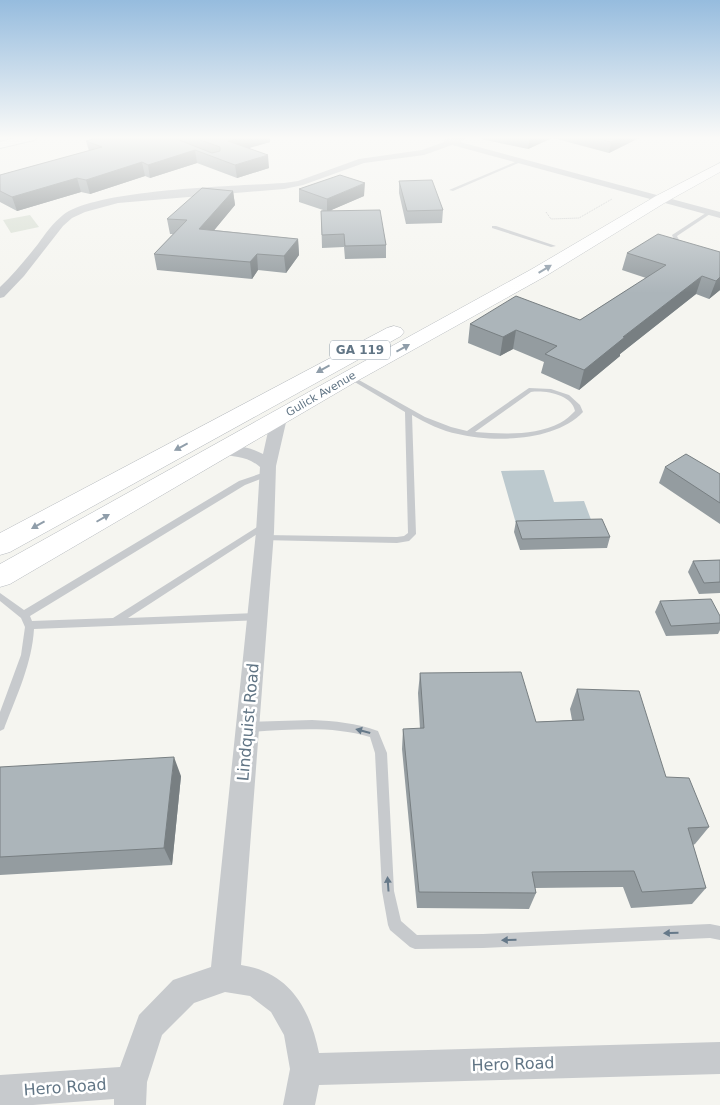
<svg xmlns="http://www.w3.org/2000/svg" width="720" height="1105" font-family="'DejaVu Sans',sans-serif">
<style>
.green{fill:#d6ddd1}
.water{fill:#bcc9ce}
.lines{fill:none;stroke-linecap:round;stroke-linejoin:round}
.secondary-casing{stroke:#b6bcc0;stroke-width:2}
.primary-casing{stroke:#b7bbbf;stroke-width:1}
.path{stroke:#bdc0c2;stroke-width:1;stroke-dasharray:1 1;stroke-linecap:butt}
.lane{fill:#c7cacd;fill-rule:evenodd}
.street{fill:#c7cacd;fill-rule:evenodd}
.secondary{fill:#fff;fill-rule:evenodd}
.primary{fill:#fff;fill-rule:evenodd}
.wall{fill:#949ca0}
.shaded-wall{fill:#787f82}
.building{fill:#acb5ba;stroke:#787f82}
.oneway{fill:#909eaa}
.oneway2{fill:#667989}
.labels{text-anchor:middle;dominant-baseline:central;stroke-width:5;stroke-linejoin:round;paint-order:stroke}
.far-street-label{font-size:11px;fill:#617585;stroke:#fff}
.shield{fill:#fff;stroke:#909eaa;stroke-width:1}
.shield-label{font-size:12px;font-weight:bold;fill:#617585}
.near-street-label{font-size:16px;fill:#617585;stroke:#fff}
</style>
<rect width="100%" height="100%" fill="#f5f5f0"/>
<path class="green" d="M30 215 39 227 11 233 3 220Z"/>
<path class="water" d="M544 470 554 502 584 501 593 525 517 527 501 471Z"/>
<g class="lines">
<defs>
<path id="secondary" d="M15 138H36L34 140 0 148V142Z"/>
<path id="primary" d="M720 163V172L666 202 544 277 357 381 10 584 0 587V564L343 373 532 269 656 196Z
M394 326 401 328 404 332 401 336 10 552 0 555V533L387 328Z"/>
</defs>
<use href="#secondary" class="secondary-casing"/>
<use href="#primary" class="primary-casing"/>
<path class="path" d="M546 212 551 219 579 218 612 199"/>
<path class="lane" d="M520 160 523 161 453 191 449 190Z
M709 211 713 212 677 236 679 240 685 243V245L675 242 672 235Z
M492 226H496L556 246 551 247 492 228Z
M350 375 425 417 451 427 467 431 529 388 551 389 569 395 580 405 583 412C556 441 495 443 458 434 442 431 426 423 412 415L416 534 409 541 397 543 261 540 260 538 264 535 397 537 404 536 408 533 405 412 348 378 347 377ZM531 392C546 390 572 395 575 411 570 416 566 420 560 423 535 436 502 434 475 432Z
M268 471H271L272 473 271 475 245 485 30 616 32 621 113 618 265 522 269 525 268 527 128 618 257 613 260 614 262 617 260 620 34 629C32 663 17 695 5 726L4 729 0 731V712L21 655 25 627 21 618 0 601V593L24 610 239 481Z
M312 720C335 721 356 723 378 731L387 753 394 891 401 921 417 935 483 934 710 924 720 926V940L710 938 483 948 415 949 410 947 390 930 388 925 382 891 375 753 370 737C331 725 288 730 248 732L244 730 243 727 244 724 248 722Z"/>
<path class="street" d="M455 138H467L460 142 720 212V218L452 145 424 155 364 163 303 185 284 189 118 203 85 212 72 218 63 226 24 276 4 297 0 298V287C14 274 26 259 38 244 45 234 53 223 63 215 96 189 237 186 284 183L298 181 359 159 422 150 444 142 445 139Z
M279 413 284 415 287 418 276 466 274 532 241 965C289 972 310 1008 319 1053L720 1042V1074L319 1085 315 1105H283L290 1069 284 1035 271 1012 250 996 225 992 194 1003 162 1035 147 1082 146 1105H114V1099L33 1105H0V1075L120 1067 139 1015 173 980 211 967 256 532 260 467C246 455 235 458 218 453L216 450 218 447C232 443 250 447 263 454L271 418 274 415Z"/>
<use href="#secondary" class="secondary"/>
<use href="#primary" class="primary"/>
</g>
<path class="wall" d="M96 138H270V142L248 148 269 168 237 178 197 163 150 178 145 176 90 194 81 192 17 211 0 202V175L89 151 86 141Z
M481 138H552L528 149 481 139Z
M553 138H639L609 153Z
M399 181 443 210 442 223 406 224 399 193Z
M299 189 364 196 331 210 386 245V258L345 259 344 247 322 248 321 211 323 210 299 202Z
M233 191 235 205 214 230 298 239 299 255 286 273 258 270 252 279 157 270 154 254 173 234H170L167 219Z
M720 252V290L709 299 696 294 620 354V356L579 390 541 373 544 362 513 349 500 356 468 343 470 324 580 320 646 278 622 270 627 253Z
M665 467 720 474V524L659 483Z
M516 521 610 537 607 548 520 550 514 532Z
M720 560V593L699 594 688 572 693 561Z
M660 601 720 616V630L718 634 666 636 655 612Z
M420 673 536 722 572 720 570 709 577 689 666 777 709 827 695 844 693 845 706 888 692 904 631 908 623 887 535 888 536 893 529 909 417 908 402 749 403 729H420L418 693Z
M0 767 181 776 172 865 0 875Z"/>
<path class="shaded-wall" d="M238 138H270V142L229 154 228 141Z
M530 138H552L528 149Z
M619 138H639L609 153 611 142Z
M195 150 197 163 150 178 148 165Z
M268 155 269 168 237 178 235 165Z
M142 162 145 176 90 194 86 180Z
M77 178 81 192 17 211 12 197Z
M365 183 364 196 327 212V199Z
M233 191 235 205 202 245 199 229Z
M298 239 299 255 286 273 284 256Z
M257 254 258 270 252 279 250 262Z
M702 276 696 294 620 354V356L579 390 584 370 623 337Z
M720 277V290L709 299 716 281Z
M516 330 513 349 500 356 503 337Z
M174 757 181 776 172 865 164 848Z"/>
<path class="building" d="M96 138H174L212 153 220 151V147L195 138H238L228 141 268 155 235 165 195 150 148 165 142 162 86 180 77 178 12 197 0 191V175L102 147 86 141Z
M596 138H619L611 142Z
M340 175 365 183 327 199 299 189Z
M432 180 443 210 407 211 399 181Z
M202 188 233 191 199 229 298 239 284 256 257 254 250 262 154 254 187 220 167 219Z
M380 210 386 245 345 246 344 234 322 235 321 211Z
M658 234 720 252V277L716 281 702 276 623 337H625L584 370 545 354 557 346 516 330 503 337 470 324 516 296 580 320 666 265 627 253Z
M686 454 720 474V503L665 467Z
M602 519 610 537 522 539 516 521Z
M720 560V582L704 583 693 561Z
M711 599 720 616V623L671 626 660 601Z
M521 672 536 722 584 720 577 689 639 691 666 777 689 778 709 827 688 828 706 888 642 892 634 871 532 872 536 893 419 892 403 729 424 728 420 673Z
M174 757 164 848 0 857V767Z"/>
<defs><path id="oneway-solid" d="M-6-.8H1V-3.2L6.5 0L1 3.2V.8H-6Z" transform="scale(1.25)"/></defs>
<g class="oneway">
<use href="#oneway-solid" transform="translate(545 269) rotate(-31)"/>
<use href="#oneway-solid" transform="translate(403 348) rotate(-29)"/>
<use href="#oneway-solid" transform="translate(323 369) rotate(151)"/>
<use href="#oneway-solid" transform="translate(181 447) rotate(152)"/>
<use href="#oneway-solid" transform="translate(103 518) rotate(-30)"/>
<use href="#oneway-solid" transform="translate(38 525) rotate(151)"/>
</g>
<g class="oneway2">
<use href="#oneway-solid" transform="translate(363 731) rotate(-165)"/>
<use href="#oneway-solid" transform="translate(388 884) rotate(-94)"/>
<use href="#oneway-solid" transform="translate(671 933) rotate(178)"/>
<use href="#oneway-solid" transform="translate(509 940) rotate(178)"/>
</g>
<linearGradient id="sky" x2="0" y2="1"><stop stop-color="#96bcde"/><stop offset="0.47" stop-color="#fafaf8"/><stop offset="1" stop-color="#fafaf8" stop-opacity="0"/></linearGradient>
<rect width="720" height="293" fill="url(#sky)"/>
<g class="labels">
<g class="far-street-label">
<text transform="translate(321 394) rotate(-30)">Gulick Avenue</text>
</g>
<rect class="shield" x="330" y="340.5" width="60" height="19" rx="4"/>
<g class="shield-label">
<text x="360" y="350">GA 119</text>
</g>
<g class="near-street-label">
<text transform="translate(248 722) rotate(-85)">Lindquist Road</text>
<text transform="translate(513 1064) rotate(-2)">Hero Road</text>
<text transform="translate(65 1087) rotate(-4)">Hero Road</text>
</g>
</g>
</svg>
